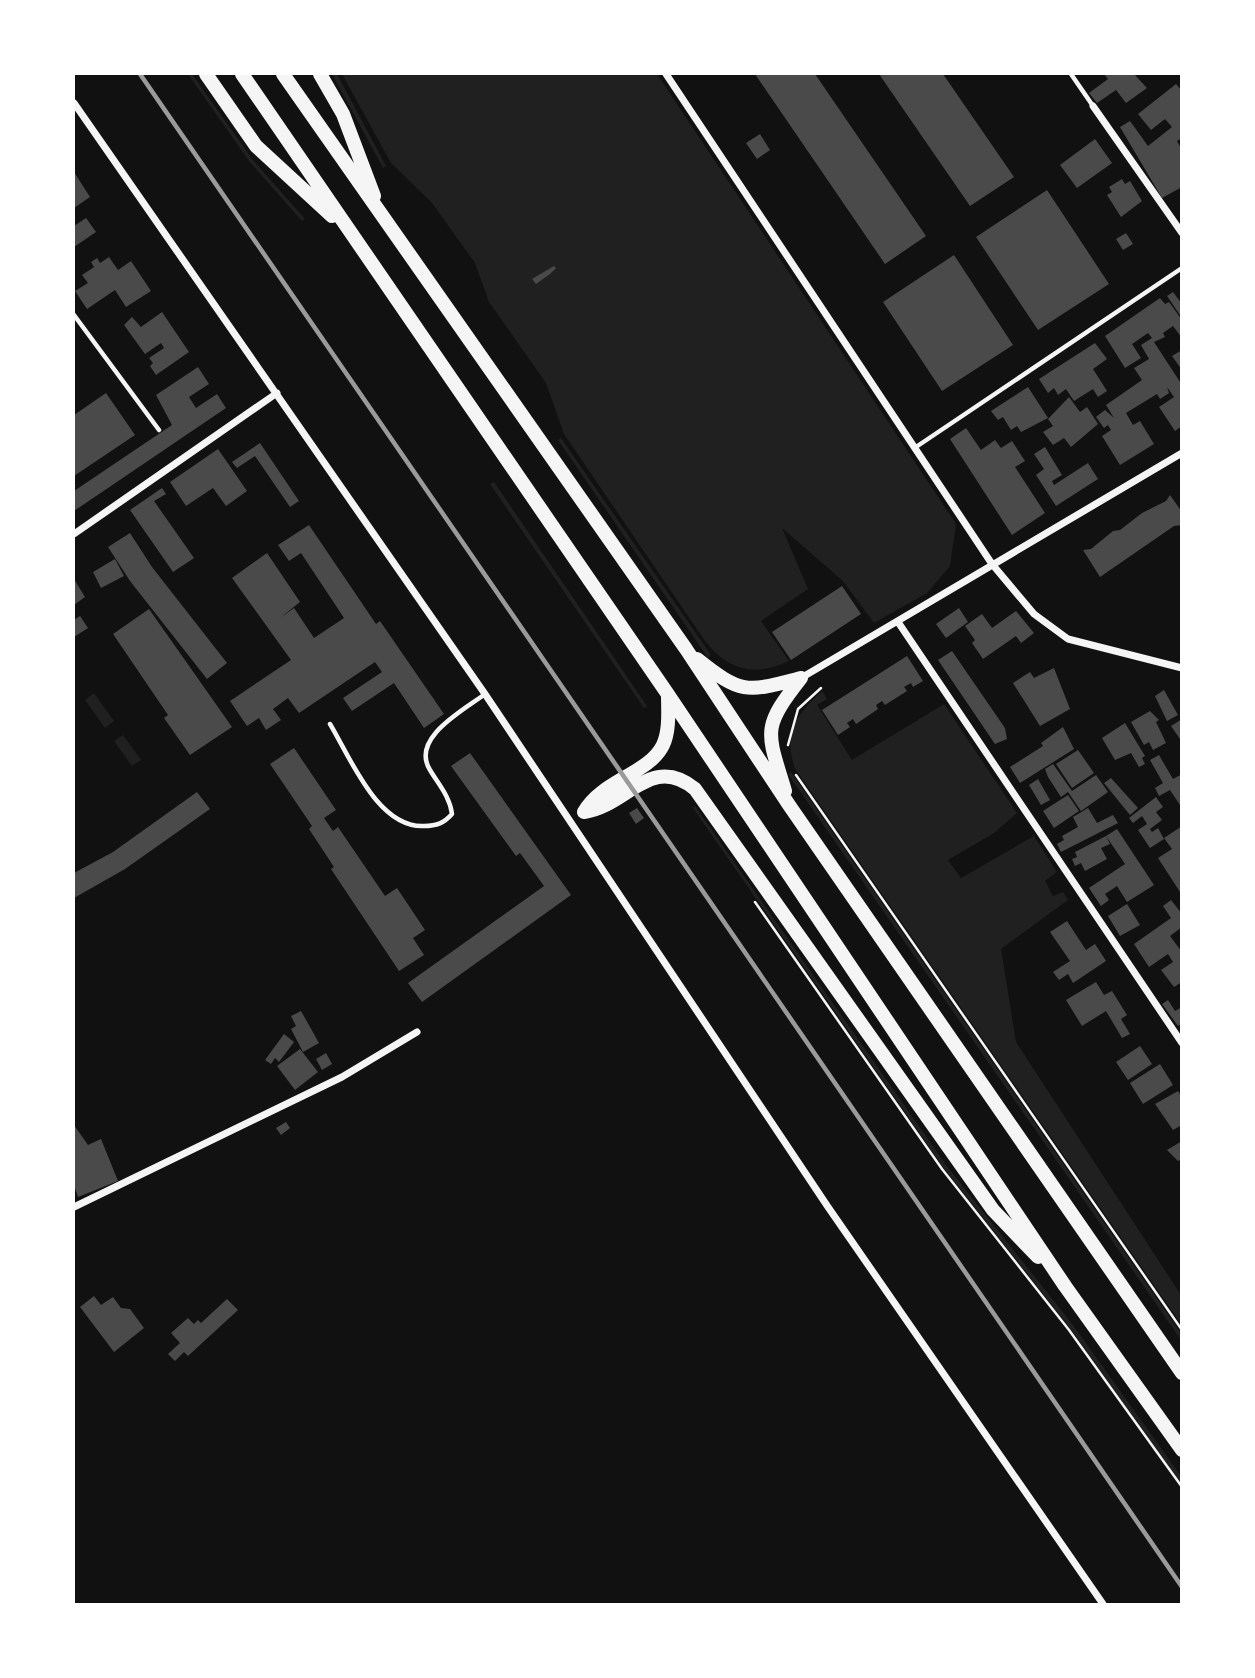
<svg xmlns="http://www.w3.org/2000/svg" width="1255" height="1678" font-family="'Golos Text',sans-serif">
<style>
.green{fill:#202020}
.building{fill:#4a4a4a}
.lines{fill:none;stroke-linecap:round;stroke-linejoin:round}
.path{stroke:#f5f5f5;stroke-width:2.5}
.service{stroke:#f5f5f5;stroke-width:4.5}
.minor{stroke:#f5f5f5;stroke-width:7}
.trunk{stroke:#f5f5f5;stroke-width:14}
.rail{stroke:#9a9a9a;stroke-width:4.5}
</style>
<rect width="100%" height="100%" fill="#111"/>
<path class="green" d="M188 74H192L252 159 305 219 302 221 249 161Z
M332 74H337L386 166 383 168Z
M342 74H657L956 524 950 566 927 593 874 623 843 581 782 528 808 589 761 621 789 661C755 677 728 671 705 641L564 434 546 383 489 302 475 263 432 203 391 163Z
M561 438 711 655 708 658 558 440Z
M494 482 647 706 644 708 490 484Z
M822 691 827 699 817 705 852 760 944 704 1017 813 994 833 948 860 961 878 1034 836 1057 872 1045 881 1053 896 1063 892 1068 900 1001 949 1016 1042 1181 1295V1324L795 769C783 733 796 715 822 691Z
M94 693 114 721 105 728 85 700Z
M123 735 141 760 132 766 114 741Z
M791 772 1181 1333V1340L788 774Z
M695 806 946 1165 1073 1325 1181 1476V1484L1070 1328 943 1167 693 808Z"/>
<path class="building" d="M755 74H815L926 236 885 264Z
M879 74H943L1014 177 970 206Z
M1104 74H1134L1147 88 1126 103 1116 90 1097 103 1089 93 1108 79Z
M1176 84 1182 91V138L1177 141 1182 150V187L1162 198 1120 127 1130 121 1148 146 1172 127 1165 119 1151 130 1138 114Z
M760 134 770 150 757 159 746 143Z
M1095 139 1112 163 1077 188 1060 165Z
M74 172 90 197 74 208Z
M1122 179 1125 184 1130 181 1142 201 1121 217 1107 195 1112 192 1109 187Z
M1047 190 1109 284 1038 330 976 237Z
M86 218 96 232 74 247V226Z
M1126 233 1133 244 1123 250 1116 239Z
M954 255 1013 345 942 391 883 302Z
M109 257 118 270 131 261 151 291 126 307 115 290 87 309 75 291 88 283 82 275 94 267 91 262 97 258 100 263Z
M554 266 556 268 550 274 536 284 532 279Z
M1173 292 1182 304V318L1167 296Z
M1160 298 1165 304 1169 302 1182 320V338L1173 326 1163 333 1165 337 1154 342 1182 385V426L1175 431 1159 407 1174 397 1167 387 1169 393 1160 399 1157 394 1126 413 1133 425 1140 421 1154 444 1120 465 1102 436 1111 430 1108 425 1104 428 1096 417 1105 410 1114 418 1106 405 1142 380 1134 368 1149 359 1141 345 1152 338 1148 333 1132 344 1141 358 1125 368 1105 336Z
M162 312 189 352 156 375 150 366 153 363 149 358 164 348 161 343 145 354 124 325 132 317 141 327Z
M1095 343 1107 359 1093 369 1107 391 1098 397 1093 389 1074 401 1066 389 1058 395 1054 388 1048 393 1039 379Z
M1182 350V370L1172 356Z
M198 367 209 384 189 397 196 408 217 394 226 408 74 511V491L172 425 156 395Z
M1028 387 1048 418 1021 432 1017 426 1011 430 1003 417 998 420 991 411Z
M106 393 135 435 74 476V415Z
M1069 397 1080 412 1087 407 1098 424 1071 447 1064 438 1053 445 1043 432 1053 426 1048 419Z
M966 428 981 450 995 440 1001 448 1012 441 1025 461 1015 467 1045 513 1012 535 950 439Z
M260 443 299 501 290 507 255 456 237 468 232 462Z
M1045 447 1062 475 1052 481 1054 485 1088 463 1098 479 1056 506 1036 475 1044 469 1034 454Z
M218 449 247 491 226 506 213 488 186 506 170 482Z
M162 488 166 494 154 501 194 558 173 572 130 510Z
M1170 495 1182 512V525L1174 526 1100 577 1083 550 1091 549 1113 531 1120 530 1142 513 1166 501Z
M309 525 376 624 380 621 444 714 424 728 394 683 352 711 343 698 382 672 375 662 299 713 288 698 273 709 281 720 266 730 259 718 247 726 230 701 291 660 232 578 267 553 300 602 280 618 294 608 314 638 344 618 301 553 289 561 278 545Z
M130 533 152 567 227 663 207 679 130 581 108 547Z
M115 559 124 576 101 588 93 572Z
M74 579 85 597 74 605Z
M842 586 861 614 791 660 772 632Z
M959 608 968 622 946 638 936 624Z
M149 609 232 727 190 755 164 718 168 715 113 634Z
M1016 611 1034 633 1021 643 1016 636 983 659 972 643 975 640 965 626 982 614 992 628Z
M80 616 88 628 74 637V620Z
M952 651 1005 728 1007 739 995 744 938 660Z
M907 656 923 681 913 687 911 683 904 687 907 691 885 705 882 701 876 705 878 709 856 724 853 719 847 723 850 727 838 735 822 710Z
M1054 668 1070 709 1040 726 1013 683 1030 672 1034 678Z
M1164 690 1178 715 1167 721 1155 696Z
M1150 711 1159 720 1156 722 1166 743 1153 750 1149 742 1144 745 1131 722Z
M1182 719V742L1171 726Z
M1125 723 1145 756 1142 758 1145 764 1139 767 1131 753 1115 760 1102 738Z
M1063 727 1074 749 1020 783 1010 767 1043 746 1041 743Z
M294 748 336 810 324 818 333 831 338 827 385 896 397 888 425 930 413 938 424 955 399 971 331 869 334 867 309 829 312 826 270 764Z
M1078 750 1094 773 1072 788 1056 764Z
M470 753 571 895 422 1002 408 983 544 886 520 853 516 856 451 766Z
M1159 755 1173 779 1182 774V808L1170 790 1159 796 1155 788 1163 783 1150 760Z
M1053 764 1072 791 1096 775 1108 792 1081 811 1068 792 1061 797 1048 777 1045 769Z
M1111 778 1138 808 1130 815 1104 783Z
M1038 779 1050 800 1041 805 1029 785Z
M197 792 210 809 125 869 74 898V873L113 852Z
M1068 795 1079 811 1054 828 1043 811Z
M1156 797 1163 807 1156 812 1162 820 1150 829 1152 832 1158 828 1164 839 1150 848 1138 830 1147 824 1142 816 1133 823 1129 818Z
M637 808 644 818 636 824 629 813Z
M1088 808 1097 823 1113 815 1118 823 1061 852 1057 844 1064 840 1062 836 1078 827 1073 817Z
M1182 826V895L1158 858 1172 849 1164 838Z
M1117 829 1154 885 1127 902 1117 886 1105 894 1109 900 1101 906 1089 888 1125 864 1106 836Z
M1106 836 1110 844 1101 848 1107 859 1085 871 1081 863 1075 866 1072 859 1077 857 1075 852Z
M1171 900 1182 914V927L1170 936 1182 952V982L1174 987 1161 970 1173 962 1168 954 1149 967 1134 944 1171 918 1163 906Z
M1127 904 1140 925 1120 936 1108 916Z
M1067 921 1086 950 1095 944 1106 961 1073 983 1068 974 1059 980 1053 972 1070 961 1050 932Z
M1096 982 1104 995 1112 991 1127 1015 1121 1019 1130 1034 1122 1038 1106 1011 1082 1026 1066 1000Z
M1168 1000 1175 1011 1182 1007V1023L1178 1026 1162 1004Z
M301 1011 319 1043 303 1052 291 1029 296 1026 291 1016Z
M284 1034 294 1042 279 1062 275 1058 271 1064 265 1060Z
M1140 1046 1152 1064 1128 1080 1116 1062Z
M300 1049 318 1072 295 1090 277 1066Z
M326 1053 332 1064 322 1070 316 1059Z
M1160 1064 1173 1085 1143 1104 1130 1083Z
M1178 1091 1182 1097V1125L1173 1130 1155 1104Z
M286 1122 290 1128 281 1135 276 1128Z
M74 1125 88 1145 101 1139 118 1181 78 1197 74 1185Z
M1182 1141V1159L1178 1161 1167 1150Z
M94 1296 101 1305 113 1297 121 1308 130 1309 144 1328 114 1352 80 1307Z
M227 1299 238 1310 188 1356 184 1352 175 1361 168 1354 180 1343 171 1333 188 1318 194 1324 198 1320 201 1323Z"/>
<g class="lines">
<path class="path" d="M788 745 798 709 821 688
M796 775 1182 1330
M755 902 942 1169 1069 1330 1182 1487"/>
<path class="service" d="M1071 74 1093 106
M74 315 159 430
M916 447 1182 268
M330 724C351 759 378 828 424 826 437 826 444 823 452 814 450 797 439 785 430 770 410 738 464 710 485 694"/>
<path class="minor" d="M666 74 992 564 1034 614 1068 639 1182 668
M74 103 485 694 828 1207 1103 1604
M1093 106 1182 233
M74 534 277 393
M898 622 1182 1043
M801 678 1182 453
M74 1207 342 1077 417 1032"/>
<path class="trunk" d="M206 74 256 146 332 216
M242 74 667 693 1065 1286 1182 1450
M283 74 686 649 789 805 1182 1373
M320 74 343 114 374 196
M697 659C742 695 747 692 801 678
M785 791C767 731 761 729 801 678
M584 812C627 806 651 753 695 789L993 1210 1038 1257
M584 812C602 780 649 774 663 745 670 730 668 710 668 695"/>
<path class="rail" d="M140 74 1182 1587"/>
</g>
<rect width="1255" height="1678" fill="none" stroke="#ffffff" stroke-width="150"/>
</svg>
